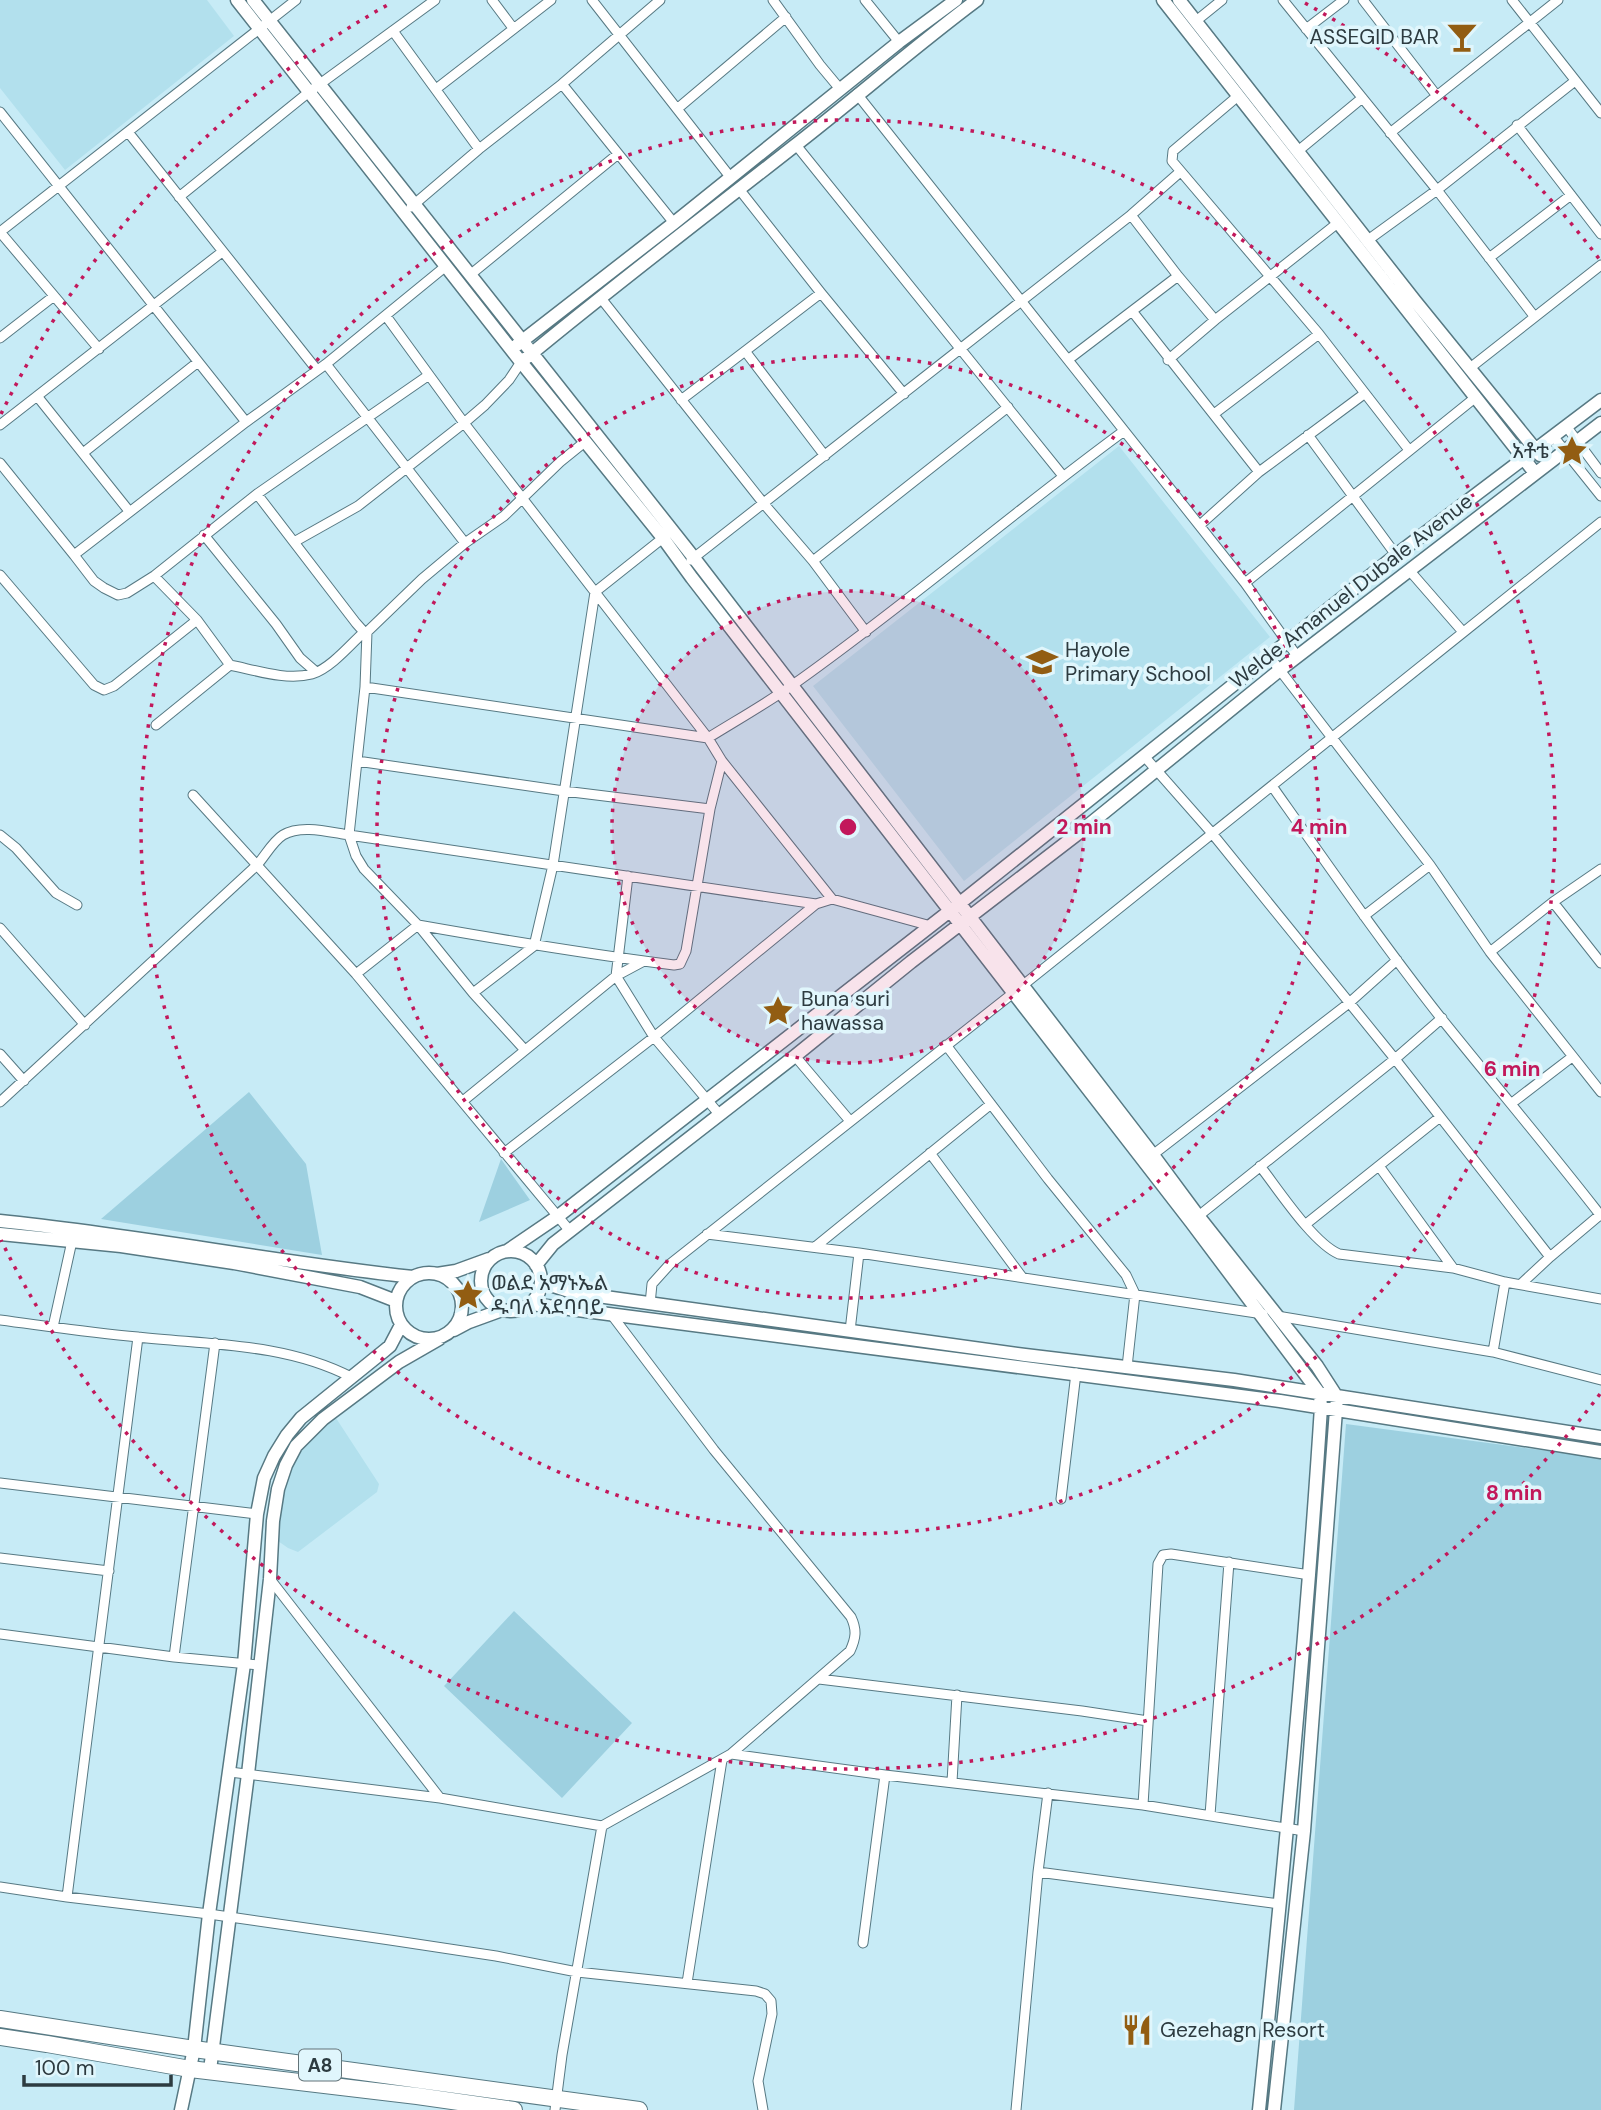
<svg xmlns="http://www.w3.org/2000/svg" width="1601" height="2110" font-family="'DM Sans','Noto Sans Ethiopic',sans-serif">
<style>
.built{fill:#b2e0ed}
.green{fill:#9dd0e0}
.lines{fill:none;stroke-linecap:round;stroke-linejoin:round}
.street-casing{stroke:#577983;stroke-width:11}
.secondary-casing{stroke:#577983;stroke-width:15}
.highway-casing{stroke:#577983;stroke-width:18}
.street{stroke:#fff;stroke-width:9}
.secondary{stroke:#fff;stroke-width:12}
.highway{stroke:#fff;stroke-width:16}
.ring{fill:none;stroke:#c2185b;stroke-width:3.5;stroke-dasharray:3.5 7}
.labels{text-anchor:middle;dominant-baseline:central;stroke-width:7;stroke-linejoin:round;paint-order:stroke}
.shield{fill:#e0f6fc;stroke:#637378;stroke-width:2}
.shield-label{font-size:19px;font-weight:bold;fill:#2d3b40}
.poi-label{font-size:21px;fill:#2d3b40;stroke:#e0f6fc;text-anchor:start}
.street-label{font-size:21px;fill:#2d3b40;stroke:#e0f6fc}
.centre{fill:#c2185b;stroke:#e0f6fc;stroke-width:3.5}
.ring-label{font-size:21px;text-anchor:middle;font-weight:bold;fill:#c2185b;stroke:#e0f6fc;stroke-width:7;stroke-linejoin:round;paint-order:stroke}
</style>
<rect width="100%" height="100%" fill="#c7ebf6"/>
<path class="built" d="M0 0H207L234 36 65 170 0 88Z
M1119 446 1270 637 964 881 813 686Z
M334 1415 379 1484 377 1492 298 1552 288 1548 278 1541 275 1533 286 1475 297 1452Z"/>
<path class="green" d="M249 1092 306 1164 322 1255 101 1219Z
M501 1159 530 1200 479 1222Z
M1346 1424 1601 1458V2110H1294Z
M514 1611 632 1723 562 1798 444 1686Z"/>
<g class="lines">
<defs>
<path id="street" d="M492 0 513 28
M592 0 731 178
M773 0 820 65 840 89
M865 0 899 42
M1283 0 1437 190 1534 316
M1363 0 1437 96
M1512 0 1601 113
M1196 21 1222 0
M1306 29 1344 0
M393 31 479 149
M562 84 674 223
M436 89 551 0
M857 94 1245 583 1297 656
M1238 96 1173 151 1172 161 1319 334 1409 450
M677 109 786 17
M0 112 246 422
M1517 125 1601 234
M128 132 317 370
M1390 133 1558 0
M796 145 1063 476
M1298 151 1361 99
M739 189 821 293 904 394
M179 197 309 92 435 0
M411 207 479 149 562 84 660 0
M1368 240 1437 190 1575 81
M1489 258 1571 195
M470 275 618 154
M1178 276 1215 320
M600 297 764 504 813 561 866 632
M1132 311 1259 472
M386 316 464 423 708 738 722 761 832 899
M0 338 54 296
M99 349 0 232 296 0
M745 351 825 456
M1069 359 1178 276 1131 215
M1168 360 1215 320 1339 222
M326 364 465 543
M1470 368 1601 265
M37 396 129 511
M681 400 821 293
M1214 414 1319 334
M0 425 222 252
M1566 426 1601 473
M1308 435 1396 555
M1553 436 1601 496
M83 453 198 362
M0 463 74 555 246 422 326 364 446 266
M257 494 429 375
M1200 525 1259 472 1364 394
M204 535 276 624 300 658 316 672
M294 542 358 506 464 423 485 405 509 380 521 362
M74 555 94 581 104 588 118 595 127 593 154 576 257 494 356 623 364 632H367
M691 560 1131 215 1180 172
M813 561 1008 407
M1409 570 1463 632
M0 575 94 685 104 690 114 686 197 620 154 576
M1245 583 1476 397
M197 620 230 665C255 670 286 681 312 674 330 669 351 644 364 632
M1269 656 1430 865 1490 952 1601 1092
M365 687 708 738C737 720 767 703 794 684 907 604 1012 513 1124 431
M156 725 230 665
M1144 756 1211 832 1395 1059 1550 1257
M357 761 564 791 710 809
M1272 786C1327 864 1382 943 1441 1018 1494 1084 1549 1149 1601 1216
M193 795 356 974 570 1231
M0 835 16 848 56 893 77 905
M628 876 616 976 654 1037 719 1114
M1553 902 1601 963
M1364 916 1430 865
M0 928 85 1025
M1490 952 1553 902 1601 869
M356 974 418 925C503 940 588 954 674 965L680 964 686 951 710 809 722 761
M473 993 534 946 553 865 595 592 663 538
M946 1045 1048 1179 1126 1275 1135 1294 1127 1367
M524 1049 473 993 418 925 364 869 356 856 349 835 365 687 367 632 422 579 465 543 504 516 560 462 586 441
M0 1054 24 1081
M795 1056 850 1121
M463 1101 616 976 644 961
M0 1102 257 865C265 856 273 841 283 835 301 824 329 832 349 835L816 904 832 899 931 926
M1512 1103 1572 1057
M504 1153 654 1037 816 904
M930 1153 1022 1277
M1150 1157 1349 1003 1397 960
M1260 1166C1278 1189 1313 1243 1339 1254L1453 1268 1505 1282 1601 1299
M1379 1166 1453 1268
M1196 1218 1395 1059 1442 1018
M1306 1224 1440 1117
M707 1234 859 1253 1263 1314
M815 1247 991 1104
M1521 1284 1550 1257 1601 1214
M650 1304 652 1284 670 1264 1022 986 1601 522
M611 1314 714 1450 851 1617C857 1630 856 1638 850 1651L731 1754
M1277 1316 1493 1352 1601 1380
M0 1320C46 1326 92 1333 138 1337 210 1345 285 1343 351 1377
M53 1327 72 1241 74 1238
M850 1331 859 1253
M1493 1352 1505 1282
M0 1483 257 1514
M1061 1499 1076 1373
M0 1558 109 1571
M270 1579 440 1798
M0 1634 174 1657 259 1665
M174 1657 215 1343
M819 1679 1082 1711 1148 1721
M230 1772 440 1798 602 1826 731 1754 885 1775 1143 1805 1304 1831
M952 1782 957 1695
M1143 1805 1158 1564 1163 1555 1171 1554 1310 1575
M1210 1815 1229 1562
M1038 1872 1280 1904
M0 1887 67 1897 209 1914 390 1940 496 1956 577 1972 756 1991 765 1994 771 2001 772 2014 758 2081 763 2110
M67 1897 138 1337
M863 1943 885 1775
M687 1983 722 1760
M555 2110 562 2055 602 1826
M1016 2110 1038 1872 1048 1793"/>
<path id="secondary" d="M237 0 521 362 663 538 692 578 1191 1222 1320 1394 1321 1407C1306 1642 1283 1876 1259 2110
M253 0 694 558 1153 1155 1199 1217 1317 1366 1337 1397 1304 1831 1274 2110
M1163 0 1535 473
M1179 0 1415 301 1540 455
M517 345 674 223 899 42 956 0
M525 359C613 286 704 217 793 147 855 99 914 47 977 0
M0 1221C138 1235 275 1262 413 1277
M0 1234 121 1246 234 1263 360 1287 396 1301
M481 1281a30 30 0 1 1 60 0a30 30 0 1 1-60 0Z
M507 1251 557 1217 960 903 1396 555 1601 400
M536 1265 553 1244 795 1056 911 962 1080 832 1281 669 1601 423
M396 1306a33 33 0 1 1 66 0a33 33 0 1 1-66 0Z
M437 1274 456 1271 489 1259
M541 1282 569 1291 605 1297 1025 1355 1234 1380 1601 1437
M531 1304 1280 1401 1601 1452
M454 1330 469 1322 502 1310
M210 2070 248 1774 270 1579 273 1521 278 1489 286 1465 296 1446 323 1419 399 1362 439 1339
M181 2110 194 2049 209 1914 244 1664 257 1514 264 1478 274 1456 287 1435 301 1418 384 1351 390 1346 401 1325"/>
<path id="highway" d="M0 2019 194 2049 639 2110
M0 2037 47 2044 190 2069 417 2096 514 2110"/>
</defs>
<use href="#street" class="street-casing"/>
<use href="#secondary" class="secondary-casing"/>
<use href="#highway" class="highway-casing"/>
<use href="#street" class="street"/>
<use href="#secondary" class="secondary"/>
<use href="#highway" class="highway"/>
</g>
<circle cx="848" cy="827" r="236" fill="#c2185b" fill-opacity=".12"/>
<g class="ring">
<circle cx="848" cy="827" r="236"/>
<circle cx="848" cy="827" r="471"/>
<circle cx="848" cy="827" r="707"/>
<path d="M1600 1394A942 942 0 0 1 1 1240M1 414A942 942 0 0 1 391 3M1305 3A942 942 0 0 1 1600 260"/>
</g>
<defs>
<symbol id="bar-bare" viewBox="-9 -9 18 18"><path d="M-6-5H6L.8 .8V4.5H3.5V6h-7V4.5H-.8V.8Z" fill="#925d12" stroke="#e0f6fc" stroke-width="2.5" paint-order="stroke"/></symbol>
<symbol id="sight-bare" viewBox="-9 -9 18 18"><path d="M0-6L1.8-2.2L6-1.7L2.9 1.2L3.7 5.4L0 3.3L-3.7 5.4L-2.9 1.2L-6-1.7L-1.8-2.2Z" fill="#925d12" stroke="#e0f6fc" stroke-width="2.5" paint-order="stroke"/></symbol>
<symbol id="school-bare" viewBox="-9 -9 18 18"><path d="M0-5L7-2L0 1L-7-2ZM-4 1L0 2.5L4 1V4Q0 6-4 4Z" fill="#925d12" stroke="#e0f6fc" stroke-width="2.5" paint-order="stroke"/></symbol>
<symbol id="restaurant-bare" viewBox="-9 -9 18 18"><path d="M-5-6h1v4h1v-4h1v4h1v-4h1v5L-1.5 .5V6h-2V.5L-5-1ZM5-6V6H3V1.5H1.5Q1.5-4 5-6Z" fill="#925d12" stroke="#e0f6fc" stroke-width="2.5" paint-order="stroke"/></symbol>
</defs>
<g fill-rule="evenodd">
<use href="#bar-bare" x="1440" y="15" width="44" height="44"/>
<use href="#sight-bare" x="1550" y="429" width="44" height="44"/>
<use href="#school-bare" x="1020" y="640" width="44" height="44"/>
<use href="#sight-bare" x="756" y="989" width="44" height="44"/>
<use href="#sight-bare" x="446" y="1273" width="44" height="44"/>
<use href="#restaurant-bare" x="1115" y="2008" width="44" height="44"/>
</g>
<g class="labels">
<rect class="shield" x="299" y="2049.5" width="42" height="31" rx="5"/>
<g class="shield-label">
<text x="320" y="2065">A8</text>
</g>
<g class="poi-label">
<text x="1439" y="37" text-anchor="end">ASSEGID BAR</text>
<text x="1549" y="451" text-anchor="end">አቶቴ</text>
<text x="1065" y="650">Hayole<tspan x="1065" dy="24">Primary School</tspan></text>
<text x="801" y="999">Buna suri<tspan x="801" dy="24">hawassa</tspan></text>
<text x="491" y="1283">ወልደ አማኑኤል<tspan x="491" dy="24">ዱባለ አደባባይ</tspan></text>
<text x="1160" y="2030">Gezehagn Resort</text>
</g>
<g class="street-label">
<text transform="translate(1351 591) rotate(-38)">Welde Amanuel Dubale Avenue</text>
</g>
</g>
<circle cx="848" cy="827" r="10" class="centre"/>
<g class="ring-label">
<text x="1084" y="834">2 min</text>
<text x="1319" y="834">4 min</text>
<text x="1512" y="1076">6 min</text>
<text x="1514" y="1500">8 min</text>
</g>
<path d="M24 2075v10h147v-10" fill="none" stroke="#2d3b40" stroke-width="3.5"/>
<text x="35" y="2075" font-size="21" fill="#2d3b40" stroke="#e0f6fc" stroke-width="5" paint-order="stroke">100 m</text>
</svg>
